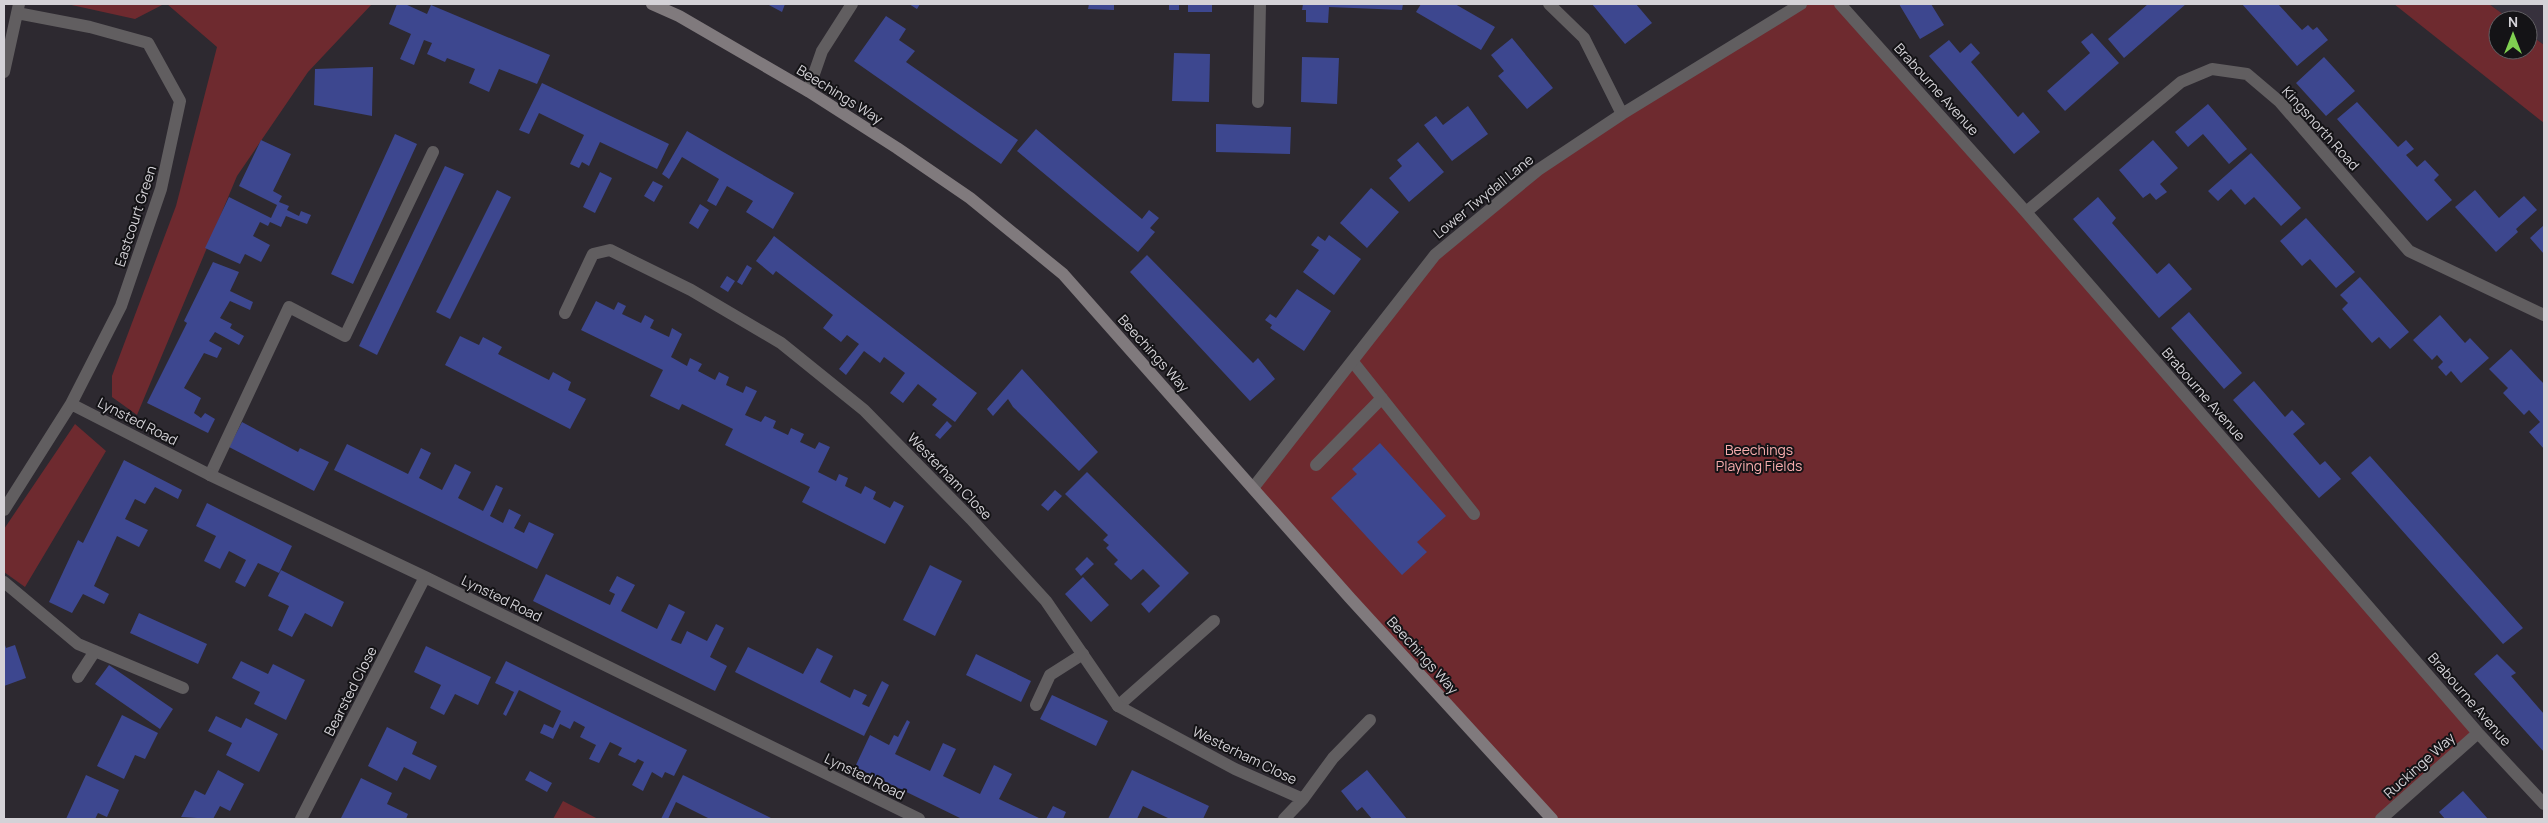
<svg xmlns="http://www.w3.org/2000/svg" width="2548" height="823" font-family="Manrope,sans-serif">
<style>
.built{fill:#37313d}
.green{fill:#6e2a2f}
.building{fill:#3d478f}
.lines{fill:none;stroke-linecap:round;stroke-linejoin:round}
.lane{stroke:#615e60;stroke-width:12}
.street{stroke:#615e60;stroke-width:12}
.secondary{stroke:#807a7d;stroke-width:12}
.labels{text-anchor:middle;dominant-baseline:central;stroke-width:4;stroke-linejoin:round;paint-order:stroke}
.street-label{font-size:14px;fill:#d4d2d7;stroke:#141316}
.park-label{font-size:14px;fill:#f7acad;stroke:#141316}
</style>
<rect width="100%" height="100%" fill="#2d2930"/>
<path class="built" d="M2489 4H2544V45L2528 33V20H2511Z"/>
<path class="green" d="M67 4H164L135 19Z
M167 4H372L308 72 237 176 137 415 112 397V376L176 206 217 47Z
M1801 4H1840L2478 733 2381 819H1552L1253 488 1435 255 1538 170Z
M2394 4H2489L2511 20H2498V50H2528V33L2544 45V123Z
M75 424 106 451 25 587 4 572V529Z
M563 801 598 819H553Z"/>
<path class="building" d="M397 4H405L427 14 431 5 550 55 537 84 499 69 489 92 469 83 475 69 447 58 445 62 427 54 432 43 424 40 414 65 400 59 411 34 389 24Z
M767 4H785L782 12Z
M909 4H920L917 9Z
M1089 4H1114V10L1088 9Z
M1169 4H1179V10H1169Z
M1188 4H1212V12H1188Z
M1303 4H1403L1402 10 1329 7 1328 23 1306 22V10H1302Z
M1421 4H1455L1495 27 1481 50 1416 12Z
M1592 4H1636L1652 23 1625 44Z
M1899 4H1931L1944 25 1920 39Z
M2148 4H2186L2124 58 2108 39Z
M2242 4H2278L2302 30 2308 25 2313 30 2317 27 2328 40 2297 66Z
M886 16 906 29 899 40 915 51 906 62 1018 140 1001 164 854 61Z
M2092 33 2119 63 2065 111 2047 91 2090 53 2081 42Z
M1512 38 1553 88 1527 109 1498 76 1504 71 1491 55Z
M1949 40 1960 53 1971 43 1980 53 1971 62 2018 117 2023 112 2040 132 2014 154 1929 56Z
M1174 53 1210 54 1209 102 1172 101Z
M1302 57 1339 58 1337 104 1301 102Z
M2324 57 2355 91 2326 116 2296 83Z
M373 67 372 116 314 105 315 69Z
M542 83 669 144 657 169 600 142 589 166 582 162 579 168 570 164 584 135 539 113 529 134 519 130Z
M2357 102 2398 147 2406 140 2414 149 2406 155 2417 167 2425 160 2439 175 2434 180 2452 200 2427 221 2337 119Z
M2208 104 2247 149 2229 164 2203 134 2188 147 2175 132Z
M1468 106 1488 134 1452 161 1424 125 1436 116 1443 125Z
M1216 124 1291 127 1290 154 1216 152Z
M1036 129 1142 219 1149 210 1159 218 1150 228 1155 232 1138 252 1017 151Z
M687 131 794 193 773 229 746 212 753 201 727 186 716 206 707 201 719 179 682 157 669 179 662 174Z
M395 134 417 144 353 284 331 274Z
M261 140 291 154 273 191 282 196 279 202 289 206 287 210 299 216 301 211 311 215 307 224 286 216 281 227 270 222 268 226 260 222 253 236 270 245 261 262 245 254 240 264 205 248 229 197 271 218 277 205 239 186Z
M2153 140 2178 168 2160 184 2167 192 2156 200 2150 193 2143 198 2119 170Z
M1418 142 1444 172 1409 202 1389 178 1402 166 1397 160Z
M2251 153 2301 208 2281 226 2254 197 2245 205 2231 189 2218 201 2208 191Z
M445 166 464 174 377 355 359 346Z
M600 172 612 178 595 213 583 207Z
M653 181 663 186 654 202 644 196Z
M1371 188 1399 212 1367 248 1340 223Z
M497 190 511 197 450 319 436 312Z
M2475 190 2499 218 2524 196 2537 210 2516 229 2518 232 2496 252 2455 207Z
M2098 197 2116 218 2112 223 2157 274 2169 263 2192 289 2159 318 2073 219Z
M700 204 709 210 698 229 689 223Z
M2306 218 2355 272 2336 288 2310 259 2302 266 2280 241Z
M2544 225V254L2530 238Z
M1329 235 1361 259 1334 295 1303 272 1319 250 1311 245 1318 236 1325 241Z
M774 236 977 393 955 422 932 405 937 399 918 384 903 403 890 393 905 373 884 357 880 363 864 351 846 375 839 369 859 344 847 335 841 342 823 328 833 315 776 271 773 275 756 261Z
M1147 255 1253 363 1258 358 1275 379 1250 401 1130 272Z
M213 262 239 272 230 291 253 302 250 310 230 301 220 318 232 324 230 328 244 336 239 345 215 332 209 341 222 348 217 358 204 353 184 388 201 398 194 413 201 418 205 413 215 419 208 433 147 403 187 323 184 321Z
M747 265 752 268 742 285 737 282Z
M727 276 735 281 728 292 720 287Z
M2360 277 2409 332 2390 349 2379 337 2372 343 2342 309 2348 303 2340 295Z
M1297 289 1331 311 1304 351 1270 328 1272 325 1265 320 1270 314 1276 318Z
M596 301 614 310 618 302 626 306 622 314 641 323 645 315 654 320 650 328 669 337 672 328 682 334 671 357 687 366 690 358 702 364 698 371 715 380 719 372 729 377 726 385 743 393 746 386 757 391 745 415 761 422 765 416 776 421 773 428 788 435 791 428 804 434 800 442 815 449 819 442 830 447 818 472 836 481 839 474 848 478 845 486 861 494 865 486 876 492 873 499 890 508 894 501 904 506 885 544 802 502 810 487 725 445 733 429 682 404 679 410 650 396 663 370 581 330Z
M2189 312 2242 373 2224 389 2171 328Z
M2440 315 2465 343 2470 338 2489 358 2461 383 2451 371 2446 376 2438 367 2443 362 2437 355 2432 360 2413 340Z
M460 336 479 345 483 337 502 347 498 354 549 380 553 372 571 382 568 390 586 399 570 429 445 365Z
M2511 349 2544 384V449L2529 432 2540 422 2529 410 2524 415 2503 393 2508 388 2489 369Z
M1022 369 1098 452 1079 471 1013 407 1008 399 993 416 987 409Z
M2254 381 2285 417 2292 410 2305 424 2293 434 2320 465 2325 461 2341 479 2319 498 2233 400Z
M947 421 952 426 940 439 935 435Z
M242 422 298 452 300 448 329 462 314 491 229 447Z
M1380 443 1446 516 1417 542 1427 552 1402 575 1331 498 1357 474 1352 469Z
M347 444 408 474 421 448 431 453 419 478 442 490 455 464 471 472 458 498 483 511 496 485 503 488 490 516 503 523 509 509 521 515 514 528 524 533 529 522 554 534 537 569 334 470Z
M2370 456 2523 628 2503 644 2351 473Z
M124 460 182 490 178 499 155 487 145 504 135 499 125 519 148 530 139 547 117 536 94 586 109 594 104 604 83 594 72 613 49 602 78 540 83 543Z
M1087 472 1189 573 1149 613 1141 604 1160 586 1143 569 1131 580 1114 564 1118 560 1106 548 1109 545 1103 540 1108 535 1065 494Z
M1055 490 1062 496 1048 511 1041 505Z
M207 503 292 546 279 573 258 563 245 587 235 582 246 560 229 551 220 569 204 561 216 536 196 526Z
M1087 557 1094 564 1081 576 1075 569Z
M930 565 962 581 935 636 903 620Z
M281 570 344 602 332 627 305 613 292 637 278 630 289 606 268 596Z
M546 574 610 605 615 594 609 591 617 576 635 585 621 611 657 629 669 604 685 612 671 640 681 644 687 631 707 641 716 624 724 628 710 657 727 666 715 691 533 601Z
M1083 577 1109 605 1091 622 1065 594Z
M139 613 207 644 198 664 130 633Z
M4 642 6 648 15 645 26 678 4 686Z
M426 646 491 677 478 705 455 694 444 715 430 708 441 685 414 672Z
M748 647 803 674 817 648 833 656 820 682 850 698 854 689 867 695 862 704 869 707 882 681 889 685 864 736 735 672Z
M976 654 1031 681 1021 702 966 675Z
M2497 654 2516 673 2511 676 2544 714V752L2474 674Z
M241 661 268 674 273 664 305 680 286 720 254 704 260 692 232 678Z
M506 661 687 750 674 776 665 772 662 778 652 772 643 791 632 785 644 762 638 759 635 763 618 755 622 748 610 742 599 763 589 759 596 745 580 737 585 727 574 721 570 729 560 724 553 739 540 733 544 724 553 728 561 711 519 690 506 716 503 714 514 692 495 683Z
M109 665 173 709 160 729 95 684Z
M1052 695 1108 721 1096 746 1040 719Z
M122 715 158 733 145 759 135 755 124 779 97 766Z
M216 716 241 728 246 718 278 734 259 772 226 755 232 743 208 731Z
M907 720 910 722 895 754 930 771 943 743 956 749 943 776 980 794 994 765 1012 774 999 799 1041 819H962L855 767 870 735 889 745 894 735 898 737Z
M387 727 417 742 412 754 437 766 430 780 404 767 397 781 368 766Z
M218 770 244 784 230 811 220 806 213 819 181 817 195 790 205 795Z
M1132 770 1209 806 1203 819H1170L1143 806 1137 819H1108Z
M1367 770 1407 819H1372L1362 807 1357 811 1341 791Z
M530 771 552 783 547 792 525 780Z
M86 775 119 790 107 817 98 813 95 819H66Z
M683 775 773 819H710L676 802 668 819H661Z
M361 778 392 793 387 804 408 814 406 819 341 818Z
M2463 791 2488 819H2445L2439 812Z
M1053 806 1066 812 1063 819H1046Z"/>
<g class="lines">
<path class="lane" d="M1353 362 1474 514
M1316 465 1382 398
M210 475 289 307 345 336 433 152
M4 582 78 644 183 688
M78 677 95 651
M1036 705 1050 675 1083 654
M1118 706 1214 621"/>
<path class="street" d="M1549 4 1584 38 1622 114
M1840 4 2026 212 2478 733 2544 804
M4 72 19 4
M808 91 822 51 852 4
M1258 102 1260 4
M2026 212 2181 82 2212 69 2247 74 2280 102 2409 251 2544 315
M565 313 593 254 610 250 691 290 781 343 864 410 971 519 1046 601 1118 706 1235 769 1303 799
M71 404 210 475 425 577 919 819
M1253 488 1435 255 1538 170 1622 114 1801 4
M4 510 71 404 121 306 161 189 180 101 148 43 90 27 17 13
M301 819 425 577
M1284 819 1303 799 1333 758 1370 720
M2381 819 2478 733"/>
<path class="secondary" d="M652 4 679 16 808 91 897 148 970 198 1063 274 1350 598 1552 819"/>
</g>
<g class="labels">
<g class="street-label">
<text transform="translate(1937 89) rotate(48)">Brabourne Avenue</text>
<text transform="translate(840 94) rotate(32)">Beechings Way</text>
<text transform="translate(2321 128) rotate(48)">Kingsnorth Road</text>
<text transform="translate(1483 196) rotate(-39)">Lower Twydall Lane</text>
<text transform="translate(135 216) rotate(-72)">Eastcourt Green</text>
<text transform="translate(1154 353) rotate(48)">Beechings Way</text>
<text transform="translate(2204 394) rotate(49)">Brabourne Avenue</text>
<text transform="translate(138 421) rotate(27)">Lynsted Road</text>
<text transform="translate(950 476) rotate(46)">Westerham Close</text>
<text transform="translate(502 598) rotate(26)">Lynsted Road</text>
<text transform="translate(1423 655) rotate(48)">Beechings Way</text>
<text transform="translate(350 691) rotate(-63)">Bearsted Close</text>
<text transform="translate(2470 699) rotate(49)">Brabourne Avenue</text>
<text transform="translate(1245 755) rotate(26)">Westerham Close</text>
<text transform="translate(2419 765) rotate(-42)">Ruckinge Way</text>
<text transform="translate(865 776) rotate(26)">Lynsted Road</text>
</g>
<g class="park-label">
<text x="1759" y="449">Beechings<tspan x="1759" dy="16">Playing Fields</tspan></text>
</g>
</g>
<rect width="2548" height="823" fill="none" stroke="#d4d2d7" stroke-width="10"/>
<g transform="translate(2513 35)"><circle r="24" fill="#141316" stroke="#615f63"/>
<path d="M0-4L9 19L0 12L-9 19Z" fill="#80d051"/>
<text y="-8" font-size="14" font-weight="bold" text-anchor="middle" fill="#d4d2d7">N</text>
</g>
</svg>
